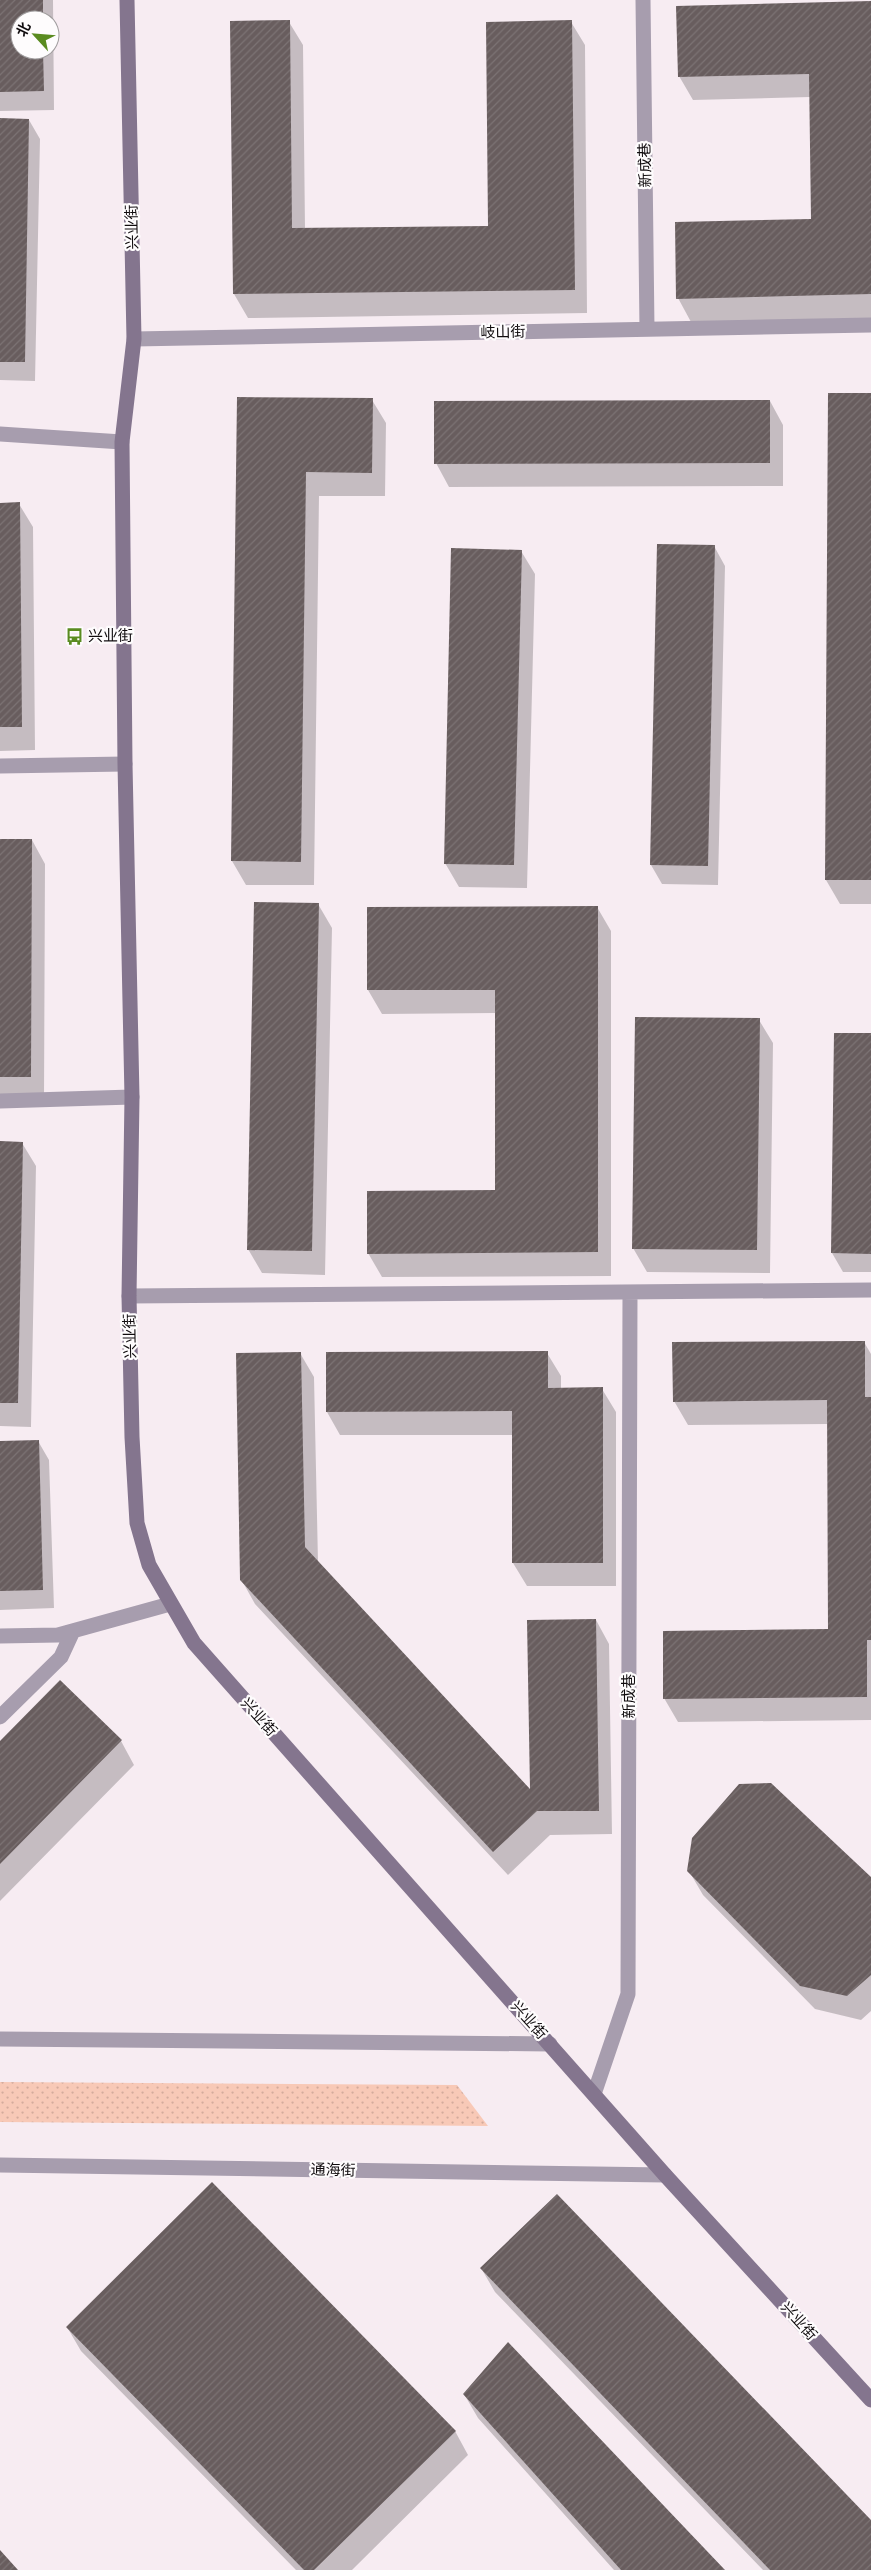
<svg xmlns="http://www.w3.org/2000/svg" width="871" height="2570" font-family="Karla,'Noto Sans SC',sans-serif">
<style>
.grass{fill:url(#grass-dots)}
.shadow{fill:#0003;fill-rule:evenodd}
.building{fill:url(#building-hatch)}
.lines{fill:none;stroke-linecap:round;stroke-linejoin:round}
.service{stroke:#a79dae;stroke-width:15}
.minor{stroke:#a79dae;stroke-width:15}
.tertiary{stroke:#a79dae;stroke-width:15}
.secondary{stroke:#84758e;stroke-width:15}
.labels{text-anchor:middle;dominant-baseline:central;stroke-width:4.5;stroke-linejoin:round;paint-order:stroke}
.street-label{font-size:15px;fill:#100c0e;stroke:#fefcfd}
.poi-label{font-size:15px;fill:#100c0e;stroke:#fefcfd;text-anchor:start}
</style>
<defs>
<pattern id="grass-dots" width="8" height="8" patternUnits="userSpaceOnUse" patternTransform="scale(1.25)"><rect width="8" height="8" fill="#f8c9b7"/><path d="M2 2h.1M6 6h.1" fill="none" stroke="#d4ab9c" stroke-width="1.8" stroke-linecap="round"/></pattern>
<pattern id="building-hatch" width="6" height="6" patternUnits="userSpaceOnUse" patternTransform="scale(1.25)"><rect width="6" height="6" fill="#685d5e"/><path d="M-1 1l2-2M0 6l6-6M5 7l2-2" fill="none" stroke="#7c7374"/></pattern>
</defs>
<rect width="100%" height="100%" fill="#f7ecf2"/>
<path class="grass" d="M0 2082 457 2085 488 2126 0 2122Z"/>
<path class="shadow" d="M0 0H53L54 110 0 111ZM20 20H50V50H20Z
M871 3V318L691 322 678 298 813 220 810 97 693 100 679 76Z
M289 22 303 45 305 229 489 227 571 22 585 45 587 313 248 318 234 294Z
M0 120H29L40 139 35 381 0 380Z
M871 394V904H840L826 880Z
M238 399 372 400 386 423 385 496H319L314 885H246L232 861Z
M770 401 783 425V486L449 487 436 463Z
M0 504H19L33 527 35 750 0 751Z
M714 546 725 566 718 885 662 884 651 865Z
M521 551 535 574 527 888 459 887 445 863Z
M0 840H32L45 864 44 1101H0Z
M318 904 332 928 325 1275 262 1273 248 1249Z
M597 907 611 931V1276L382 1277 368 1253 496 1191V1013L382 1014 368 990V908Z
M759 1020 773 1043 770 1273 647 1272 633 1248Z
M871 1035V1272H843L832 1253Z
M0 1142 22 1143 36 1166 31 1427 0 1426Z
M864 1342 871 1354V1720L678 1722 664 1698 829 1631 828 1424 688 1425 674 1401Z
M300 1353 314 1377 318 1562 531 1792 596 1620 609 1644 612 1834 550 1835 508 1875 255 1604 241 1579Z
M547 1353 561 1376V1389H602L616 1412V1586H527L513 1563V1435H340L327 1412Z
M38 1441 49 1460 54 1608 0 1610V1442Z
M121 1741 134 1765 0 1901V1743Z
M689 1871 871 1879V2011L861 2020 815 2009 703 1895Z
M481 2268 871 2522V2570H763L495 2292Z
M67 2327 455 2431 468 2455 352 2570H296L81 2351Z
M464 2394 723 2570H614L478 2418Z"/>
<path class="building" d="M0 0H43V20H20V50H43L44 91 0 92Z
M871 1V294L676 299 675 222 811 219 809 74 678 77 676 6Z
M290 20 292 228 488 226 486 22 572 20 575 290 233 294 230 21Z
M0 118 29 119 25 362H0Z
M828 393H871V880H825Z
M237 397 373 398 372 473 306 472 301 862 231 861Z
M770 400V463L434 464V401Z
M20 502 22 727H0V503Z
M657 544 715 545 708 866 650 865Z
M451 548 522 550 514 865 444 864Z
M0 839H32L31 1077H0Z
M254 902 319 903 312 1251 247 1250Z
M598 906V1252L367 1254V1191L495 1190V990H367V907Z
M635 1017 760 1018 757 1250 632 1249Z
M834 1033H871V1254L831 1253Z
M0 1141 23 1142 18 1403H0Z
M865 1341V1397H871V1640H867V1697L663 1699V1631L828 1629 827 1400 673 1402 672 1342Z
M548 1351V1388L603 1387V1563H512V1411L326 1412V1352Z
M301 1352 305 1547 530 1789 527 1620 596 1619 599 1811H537L493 1852 240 1580 236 1353Z
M39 1440 43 1590 0 1591V1441Z
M60 1680 122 1740 0 1864V1741Z
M771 1783 871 1877V1975L847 1996 800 1986 687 1871 692 1838 739 1784Z
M212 2182 456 2431 314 2570H304L66 2327Z
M557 2194 871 2520V2570H770L480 2268Z
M508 2342 725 2570H621L463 2394Z
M0 2550 18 2570H0Z"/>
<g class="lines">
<path class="service" d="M0 434 122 442
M0 766 125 764
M0 1101 132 1097
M129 1296 871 1290
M0 1636 58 1635 170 1604
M0 1717 61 1657 73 1631
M594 2094 628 1994 630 1292"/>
<path class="minor" d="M643 0 647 329
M134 339 871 325"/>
<path class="tertiary" d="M0 2039 550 2044
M0 2165 665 2175"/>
<path class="secondary" d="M127 0 134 339 122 442 125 764 132 1097 129 1296 132 1437 137 1523 149 1565 194 1643 665 2175 871 2400"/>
</g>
<defs>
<symbol id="bus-bare" viewBox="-9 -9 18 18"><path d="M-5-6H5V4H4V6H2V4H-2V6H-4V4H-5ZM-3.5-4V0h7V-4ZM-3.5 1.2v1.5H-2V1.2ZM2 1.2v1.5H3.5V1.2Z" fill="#5a8b20" stroke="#fefcfd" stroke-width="2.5" paint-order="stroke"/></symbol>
</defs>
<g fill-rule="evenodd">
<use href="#bus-bare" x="62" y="624" width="25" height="25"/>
</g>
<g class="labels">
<g class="street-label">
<text transform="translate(645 165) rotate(-91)">新成巷</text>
<text transform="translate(132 227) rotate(-91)">兴业街</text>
<text transform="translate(503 332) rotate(-1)">岐山街</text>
<text transform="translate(130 1336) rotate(-91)">兴业街</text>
<text transform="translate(629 1696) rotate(-90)">新成巷</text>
<text transform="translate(259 1717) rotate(48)">兴业街</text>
<text transform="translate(529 2020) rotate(48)">兴业街</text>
<text transform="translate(333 2170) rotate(1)">通海街</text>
<text transform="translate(799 2321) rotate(48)">兴业街</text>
</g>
<g class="poi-label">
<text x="88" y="636">兴业街</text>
</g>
</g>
<g transform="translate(35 35) rotate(296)"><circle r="24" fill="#fefcfd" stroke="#9f9c9d"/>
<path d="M0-4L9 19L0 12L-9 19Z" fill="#5a8b20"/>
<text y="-8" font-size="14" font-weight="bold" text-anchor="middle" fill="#100c0e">北</text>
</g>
</svg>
